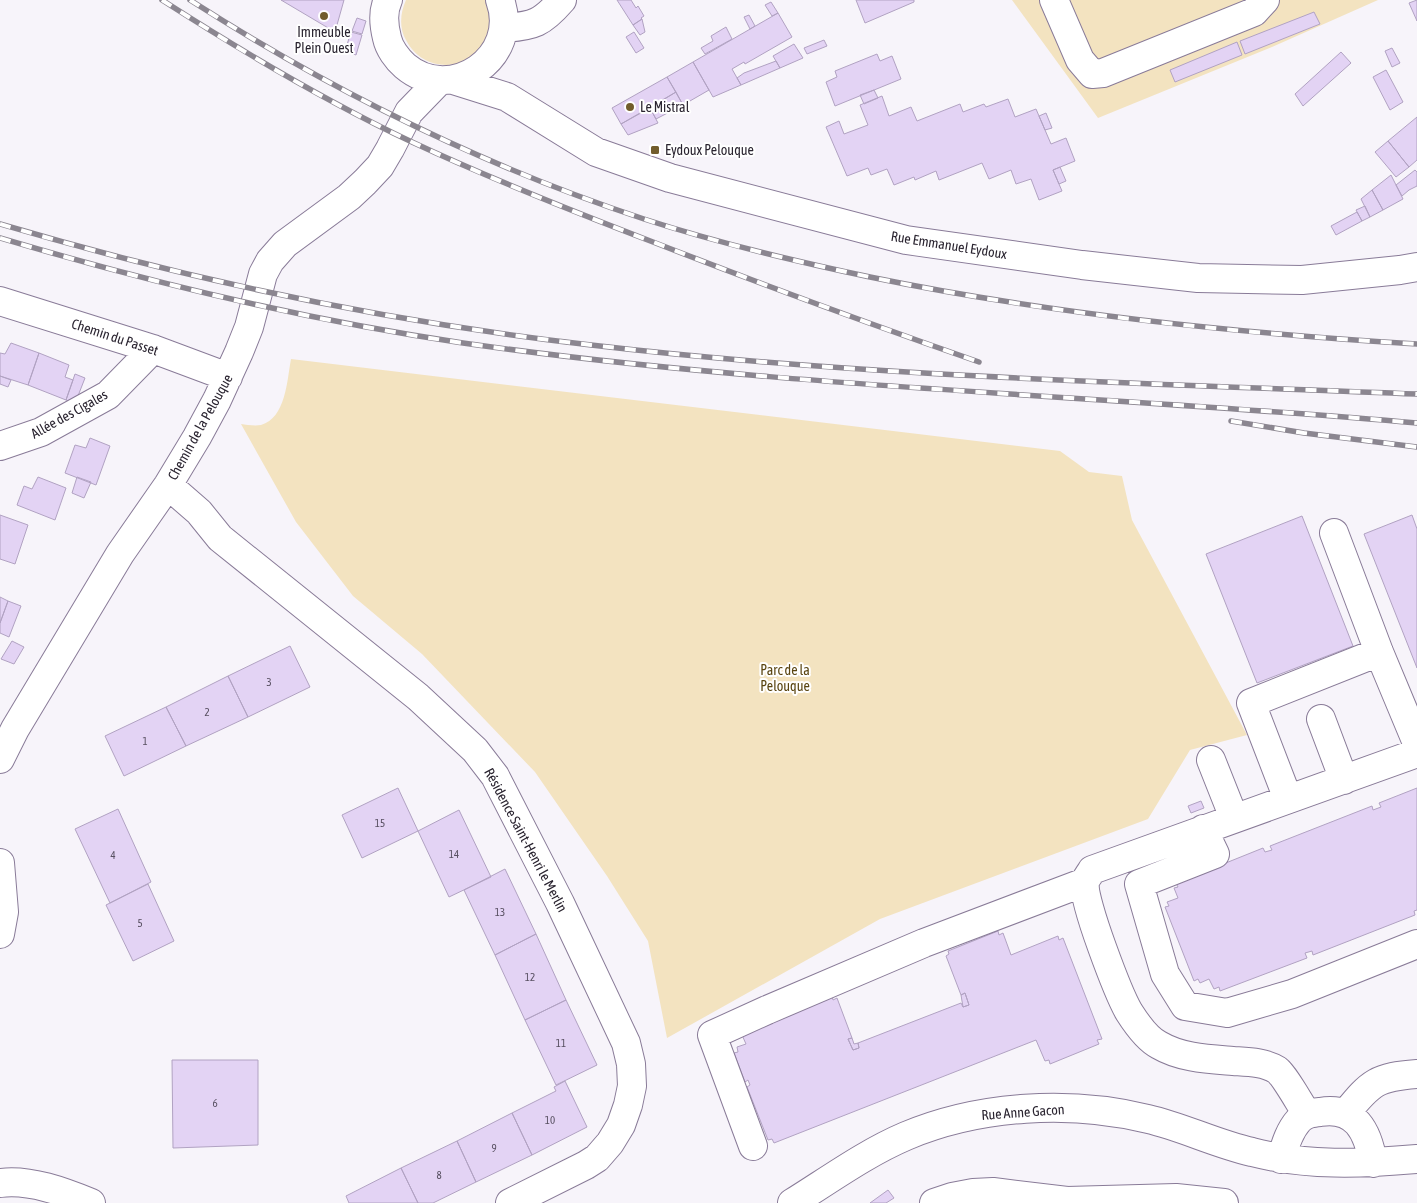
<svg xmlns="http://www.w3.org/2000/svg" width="1417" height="1203" font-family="'Asap Condensed',sans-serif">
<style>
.green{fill:#f3e3c0}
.building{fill:#e3d3f4;stroke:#b1a2c2}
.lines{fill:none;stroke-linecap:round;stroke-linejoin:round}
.minor-casing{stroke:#897b98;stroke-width:30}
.minor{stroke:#fff;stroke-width:28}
.rail-casing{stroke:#8b8690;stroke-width:5.5}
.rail{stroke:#fff;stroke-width:4;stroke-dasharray:11;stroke-linecap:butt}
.poi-dot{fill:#725d2c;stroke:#fff;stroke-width:2}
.labels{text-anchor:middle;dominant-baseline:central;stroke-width:4;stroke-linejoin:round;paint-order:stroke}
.number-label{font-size:11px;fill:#585061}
.poi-label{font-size:14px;fill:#2a2430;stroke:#fff;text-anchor:start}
.street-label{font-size:14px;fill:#2a2430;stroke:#fff}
.park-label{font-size:14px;fill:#5a4511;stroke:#fff}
</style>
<rect width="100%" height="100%" fill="#f7f4fa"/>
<path class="green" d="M406 0H486C490 10 493 20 491 30 481 71 425 78 406 40 399 28 400 13 406 0Z
M1012 0H1378L1272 47 1098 118Z
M291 359 1060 451 1089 472 1122 476 1132 520 1247 735 1190 750 1148 819 880 919 667 1038 648 941 607 876 535 772 422 654 353 596 296 522 241 424C247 425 255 426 261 425 286 418 287 380 291 359Z"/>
<path class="building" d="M281 0H344L335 32Z
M617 0H631L636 8 638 6 644 16 641 18 642 19 633 25Z
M856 0H914V2L865 23Z
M1417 0V21L1409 3Z
M771 2 778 13 772 16 765 5Z
M1314 12 1320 24 1245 54 1240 41Z
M778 13 792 37 745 64 744 62 732 69 741 85 713 97 693 62Z
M749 15 755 26 750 29 744 17Z
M357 18 366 21 362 34 352 31Z
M642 19 645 32 640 35 633 25Z
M726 27 732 39 705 54 701 48 713 41 711 36Z
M351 32 362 35 356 55 345 51Z
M634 32 644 48 636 53 626 37Z
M824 40 827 46 807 54 804 48Z
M1237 42 1242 55 1175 82 1170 70Z
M794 44 803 58 780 68 773 56Z
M1392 48 1400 63 1392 67 1385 51Z
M1341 52 1351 63 1303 106 1295 94Z
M877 54 880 61 892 56 901 79 835 106 826 82 837 77 835 71Z
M776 61 780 68 741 85 737 78 744 73Z
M693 62 709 90 683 105 667 77Z
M1386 70 1403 102 1390 110 1373 77Z
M667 77 676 92 621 124 612 108Z
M874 90 878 98 864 104 860 95Z
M676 92 683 105 656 119 650 108Z
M882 96 889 116 911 107 917 121 960 104 963 112 984 104 986 107 1008 99 1015 117 1036 109 1051 144 1066 138 1075 161 1053 170 1062 191 1039 200 1031 179 1016 184 1011 170 989 179 982 163 939 180 936 171 915 180 914 177 894 185 887 169 871 175 868 168 847 176 826 127 839 121 844 134 868 125 860 105Z
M650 108 658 123 628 135 621 124Z
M1046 113 1052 128 1045 130 1039 116Z
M1417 117V160L1409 167 1388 141Z
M1388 141 1409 167 1396 177 1375 152Z
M1060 167 1066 181 1059 184 1053 170Z
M1415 170 1417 172V186L1409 190 1402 196 1396 185Z
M1391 175 1403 199 1383 210 1372 190Z
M1372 190 1383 210 1370 217 1361 199Z
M1365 206 1370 217 1362 221 1356 210Z
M1357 212 1362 221 1336 235 1331 226Z
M11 343 39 353 28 385 0 376V353L5 354Z
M39 353 69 365 65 377 73 380 66 400 28 385Z
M75 374 85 378 76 401 72 402 66 400Z
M0 376 11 380 8 387 0 384Z
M90 438 110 446 96 485 65 473 75 445 86 448Z
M38 477 66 488 55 520 17 505 24 486 32 489Z
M77 477 91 482 84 498 72 493Z
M0 515 28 525 15 564 0 559Z
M1412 515 1417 529V668L1364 534Z
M1302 516 1353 646 1257 683 1206 554Z
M0 597 8 601 0 623Z
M8 601 21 606 9 637 0 633V623Z
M12 641 24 647 14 664 1 659Z
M290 646 310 687 248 717 228 676Z
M228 676 248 717 186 746 166 707Z
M166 707 186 746 124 776 105 736Z
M398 788 418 831 362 858 342 815Z
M1417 788V910L1414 911 1415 915 1313 955 1312 951 1305 953 1307 958 1220 991 1219 987 1214 989 1209 979 1200 983 1198 979 1194 981 1165 907 1169 906 1167 902 1178 898 1174 888 1178 887 1176 883 1263 848 1265 852 1272 850 1270 846 1372 806 1373 810 1381 807 1379 803Z
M1201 801 1204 808 1191 813 1188 806Z
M118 809 151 882 110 903 75 829Z
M459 810 491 877 449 897 418 831Z
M505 869 536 934 495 955 464 890Z
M148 884 174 941 133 961 106 905Z
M998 931 999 935 1003 933 1011 955 1058 936 1059 940 1063 938 1102 1039 1097 1040 1099 1044 1050 1064 1049 1060 1045 1061 1036 1040 774 1143 772 1139 768 1140 747 1087 750 1085 748 1080 745 1082 734 1053 738 1052 737 1047 746 1044 742 1035 832 996 833 1000 837 998 852 1038 848 1039 853 1050 859 1048 858 1043 961 1003 963 1007 969 1005 965 993 961 995 946 956 949 954 948 951Z
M536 934 566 1000 525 1020 495 955Z
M965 993 969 1005 963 1007 961 995Z
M566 1000 597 1065 556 1085 525 1020Z
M852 1038 854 1044 858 1043 859 1048 853 1050 848 1039Z
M172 1060H258V1145L173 1148Z
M565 1081 587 1127 532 1155 512 1113 556 1091 554 1087Z
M512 1113 532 1155 476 1182 457 1141Z
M457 1141 476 1182 433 1203H418L401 1168Z
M401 1168 418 1203H349L346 1196Z
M888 1190 894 1198 886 1203H870Z"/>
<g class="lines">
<defs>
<path id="minor" d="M388 0C382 12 384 26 387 38 389 48 397 59 405 66 451 105 521 57 500 0
M1054 0 1080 60 1092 74 1103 73 1254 12 1265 0
M504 28C534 26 542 23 562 0
M453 80 507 97 596 152 670 178 906 240 1082 265 1198 278 1302 280 1400 270 1417 267
M0 301 153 349 228 377
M0 446 41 432 108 395 153 349
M168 485 199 512 220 538 418 697 475 750 495 776 560 903 626 1043 631 1064 632 1086 628 1105 621 1125 610 1143 597 1158 586 1165 510 1203
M1334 533 1379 652 1417 743
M1321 719 1344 780
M0 759 15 729 120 554 168 485 197 437 217 400 239 352 249 327 263 274 270 261 285 244 349 197 365 182 380 166 390 149 409 112 439 81
M1211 760 1234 818
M1288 799 1251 703 1379 652
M1203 829 1215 854 1139 884 1165 974 1185 1006 1227 1013 1292 994 1417 944
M0 863 4 912 0 934
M1346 1113C1371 1082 1377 1077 1417 1074
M1307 1114C1300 1104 1285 1076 1277 1070 1264 1062 1248 1062 1233 1061 1208 1059 1181 1058 1159 1045 1147 1039 1136 1023 1129 1012 1119 995 1082 900 1085 883 1085 879 1090 874 1092 870L1417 753
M753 1146 712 1035 767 1010 924 943 1085 882
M1281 1159C1285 1146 1289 1131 1299 1120 1305 1114 1311 1113 1320 1112 1355 1106 1368 1131 1373 1163
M0 1183C30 1179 64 1192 91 1203
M792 1203C829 1180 866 1153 906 1136 980 1105 1070 1100 1148 1119 1183 1127 1216 1144 1252 1152 1307 1166 1361 1164 1417 1159
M934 1203 952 1197 973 1193 993 1192 1067 1201 1176 1198 1224 1203"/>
</defs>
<use href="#minor" class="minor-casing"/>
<use href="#minor" class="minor"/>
<defs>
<path id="rail" d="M162 0C243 52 325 101 412 142 491 179 572 211 653 242 761 284 870 324 979 362
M190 0C332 91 483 166 644 219 718 243 794 261 870 277 1050 314 1233 333 1417 344
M0 224C193 281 391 322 591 345 865 377 1142 383 1417 394
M0 238C152 283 306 320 463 343 779 388 1099 395 1417 423
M1231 421 1304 433 1417 447"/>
</defs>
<use href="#rail" class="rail-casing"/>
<use href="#rail" class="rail"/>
</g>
<g class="poi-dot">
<circle cx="324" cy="16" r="5"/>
<circle cx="630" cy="107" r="5"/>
<rect x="650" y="145" width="10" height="10" rx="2.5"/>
</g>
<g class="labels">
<g class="number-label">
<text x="269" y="682">3</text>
<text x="207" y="712">2</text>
<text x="145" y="741">1</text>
<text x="380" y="823">15</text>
<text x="454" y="854">14</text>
<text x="113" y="855">4</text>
<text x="500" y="912">13</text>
<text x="140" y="923">5</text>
<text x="530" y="977">12</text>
<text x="561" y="1043">11</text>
<text x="215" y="1103">6</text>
<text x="550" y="1120">10</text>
<text x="494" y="1148">9</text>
<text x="439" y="1175">8</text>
</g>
<g class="poi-label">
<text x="324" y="32" text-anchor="middle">Immeuble<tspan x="324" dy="16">Plein Ouest</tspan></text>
<text x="640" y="107">Le Mistral</text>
<text x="665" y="150">Eydoux Pelouque</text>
</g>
<g class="street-label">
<text transform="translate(949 245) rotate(9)">Rue Emmanuel Eydoux</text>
<text transform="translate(115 337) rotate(18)">Chemin du Passet</text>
<text transform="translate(69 414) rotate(-29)">Allée des Cigales</text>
<text transform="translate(200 427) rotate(-61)">Chemin de la Pelouque</text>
<text transform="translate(526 840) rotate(62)">Résidence Saint-Henri le Merlin</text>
<text transform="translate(1023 1112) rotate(-4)">Rue Anne Gacon</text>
</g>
<g class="park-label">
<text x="785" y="670">Parc de la<tspan x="785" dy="16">Pelouque</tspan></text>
</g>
</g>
</svg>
